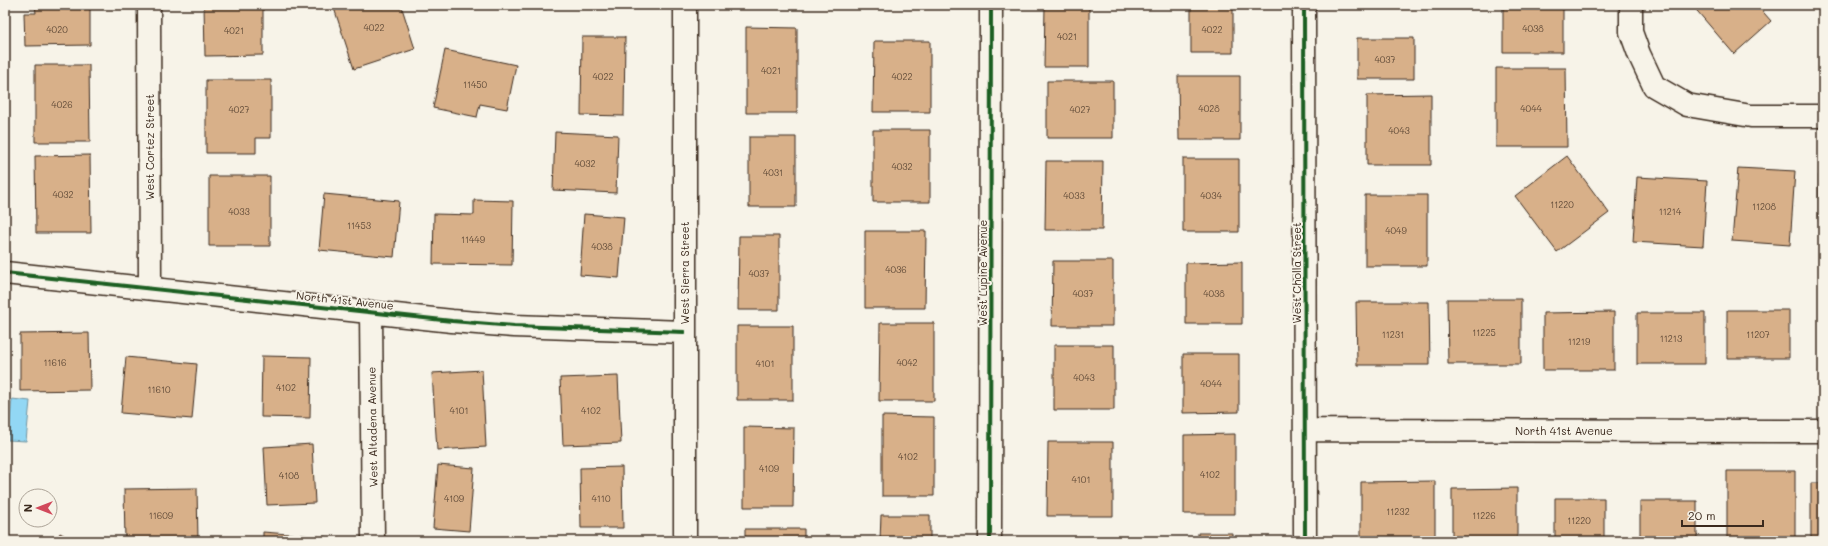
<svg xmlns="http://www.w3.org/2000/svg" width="1828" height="546" font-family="Mali,sans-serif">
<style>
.water{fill:#92d7f4;stroke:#6f929e}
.building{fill:#d8b089;stroke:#3b2a1e}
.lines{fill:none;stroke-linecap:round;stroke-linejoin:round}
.minor-casing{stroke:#3b2a1e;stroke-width:25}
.minor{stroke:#f7f3e8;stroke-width:22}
.cycleway-casing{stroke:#f7f3e8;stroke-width:6}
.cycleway{stroke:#1b5e20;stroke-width:4}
.labels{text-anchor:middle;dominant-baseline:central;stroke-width:4;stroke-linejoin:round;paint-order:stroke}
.number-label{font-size:9px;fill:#624c39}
.street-label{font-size:11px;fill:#3b2a1e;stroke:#f7f3e8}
</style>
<rect width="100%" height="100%" fill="#f7f3e8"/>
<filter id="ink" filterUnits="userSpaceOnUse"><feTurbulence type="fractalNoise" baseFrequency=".025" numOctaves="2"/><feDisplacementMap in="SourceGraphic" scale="8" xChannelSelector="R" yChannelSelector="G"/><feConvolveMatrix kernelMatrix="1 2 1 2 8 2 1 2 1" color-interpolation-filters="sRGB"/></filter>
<g filter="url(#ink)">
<path class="water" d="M12 399 30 401 26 441 8 440Z"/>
<path class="building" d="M35 5H90V45L25 46 24 13H36Z
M204 5H263V55L205 56Z
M333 5H401L415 49 354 69Z
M1045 5H1089V67H1044Z
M1191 5H1233V53H1191Z
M1503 5H1563V52H1503Z
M1692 5H1757L1771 21 1734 54Z
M1819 5H1823V58H1820Z
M746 27 797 28V113H746Z
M582 37H625L624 116 581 115Z
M1357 38H1414V79H1357Z
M874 41H930V112H873Z
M445 50 516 65 507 109 480 104 477 117 433 108Z
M35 65H89L90 142H35Z
M1496 68H1566L1567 147H1496Z
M1178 76H1240V140H1179Z
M206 80H271V138H256V153H206Z
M1047 81H1113V138H1047Z
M1431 94V165H1367V95Z
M873 130H930V202H873Z
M555 132 618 135 616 193 553 190Z
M749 137H796V207H749Z
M90 155 91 233H36L35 156Z
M1567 156 1609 213 1557 252 1515 196Z
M1183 159H1239V232H1183Z
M1046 161H1103L1102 230H1045Z
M1738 168 1795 171 1790 245 1732 241Z
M1819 175H1823V222H1819Z
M209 176H270V246H209Z
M1637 177 1707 181 1703 246 1633 242Z
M324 194 399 201 394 257 319 250Z
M1365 195H1427V266H1365Z
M474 200 513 201 512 265 433 264 434 214 474 215Z
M584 214 624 217 619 278 580 275Z
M865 231H926L925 308H865Z
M739 236H779V310H738Z
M1053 261H1113V326H1052Z
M1242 262V324H1186V263Z
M1447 299H1521V364H1448Z
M1356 302H1429L1430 365H1357Z
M1727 310H1789V358H1727Z
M1614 312V370H1543V313Z
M1637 313H1705V364H1637Z
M880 323H934V401H879Z
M737 326H793V400H737Z
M89 333 90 390 20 391V334Z
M1054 345H1114V410H1054Z
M1183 354H1239V412L1183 413Z
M262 356 311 357 310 418 261 417Z
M126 357 197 364 192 419 121 413Z
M482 370 486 447 437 450 432 373Z
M618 376 621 443 563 445 560 378Z
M882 416 934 417V496H882Z
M744 427 794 428 793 507H744Z
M1235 434V514H1184V435Z
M1048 442H1113V516H1047Z
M312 444 315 503 267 505 264 447Z
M438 465 474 468 469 531 433 528Z
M622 467 623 528H581L580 468Z
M1727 471H1795V541H1727Z
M1435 481V541H1361V482Z
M1811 483H1823V540H1811Z
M197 488 198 541H125L124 489Z
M1517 488V541H1452V489Z
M1555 498H1604V541H1555Z
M1640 501H1697V540H1640Z
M881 515H930V541H880Z
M745 529H804V541H745Z
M263 532 326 537 325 541H263Z
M60 533 74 541H56Z
M1198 533H1232V541H1198Z"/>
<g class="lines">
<defs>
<path id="minor" d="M149 5 150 288
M685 5V541
M1304 5 1305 541
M1631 5V32L1639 54 1654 86 1687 105 1751 116H1823
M5 273 452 321 514 326 684 332
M371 312 373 541
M1305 430 1823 431
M990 541 991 5"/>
</defs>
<use href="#minor" class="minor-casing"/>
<use href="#minor" class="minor"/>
<defs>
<path id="cycleway" d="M1304 5 1305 541
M5 273 452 321 514 326 684 332
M990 541 991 5"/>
</defs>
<use href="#cycleway" class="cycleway-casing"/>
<use href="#cycleway" class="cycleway"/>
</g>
</g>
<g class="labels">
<g class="number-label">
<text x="374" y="27">4022</text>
<text x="1533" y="28">4038</text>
<text x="57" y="29">4020</text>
<text x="1212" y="29">4022</text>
<text x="234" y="30">4021</text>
<text x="1067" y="36">4021</text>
<text x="1385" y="59">4037</text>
<text x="771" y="70">4021</text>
<text x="603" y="76">4022</text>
<text x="902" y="76">4022</text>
<text x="475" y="84">11450</text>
<text x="62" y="104">4026</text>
<text x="1209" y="108">4028</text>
<text x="1531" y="108">4044</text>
<text x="239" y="109">4027</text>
<text x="1080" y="109">4027</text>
<text x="1399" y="130">4043</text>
<text x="585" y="163">4032</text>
<text x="902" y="166">4032</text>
<text x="773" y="172">4031</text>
<text x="63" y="194">4032</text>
<text x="1074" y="195">4033</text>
<text x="1211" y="195">4034</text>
<text x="1562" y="204">11220</text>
<text x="1764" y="206">11208</text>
<text x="239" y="211">4033</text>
<text x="1670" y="211">11214</text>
<text x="359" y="225">11453</text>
<text x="1396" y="230">4049</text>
<text x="473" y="239">11449</text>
<text x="602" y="246">4038</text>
<text x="896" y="269">4036</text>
<text x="759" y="273">4037</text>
<text x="1083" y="293">4037</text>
<text x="1214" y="293">4038</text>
<text x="1484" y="332">11225</text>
<text x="1393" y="334">11231</text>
<text x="1758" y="334">11207</text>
<text x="1671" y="338">11213</text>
<text x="1579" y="341">11219</text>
<text x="55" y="362">11616</text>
<text x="907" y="362">4042</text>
<text x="765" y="363">4101</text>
<text x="1084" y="377">4043</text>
<text x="1211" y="383">4044</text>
<text x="286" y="387">4102</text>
<text x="159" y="389">11610</text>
<text x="459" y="410">4101</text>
<text x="591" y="410">4102</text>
<text x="908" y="456">4102</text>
<text x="769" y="468">4109</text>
<text x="1210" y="474">4102</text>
<text x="289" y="475">4108</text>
<text x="1081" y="479">4101</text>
<text x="454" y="498">4109</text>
<text x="601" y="498">4110</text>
<text x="1398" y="511">11232</text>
<text x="161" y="515">11609</text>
<text x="1484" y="515">11226</text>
<text x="1579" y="520">11220</text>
</g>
<g class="street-label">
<text transform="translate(149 147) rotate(-90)">West Cortez Street</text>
<text transform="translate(684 273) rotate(-90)">West Sierra Street</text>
<text transform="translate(982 273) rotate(-90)">West Lupine Avenue</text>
<text transform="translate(1296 273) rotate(-90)">West Cholla Street</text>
<text transform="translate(345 300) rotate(6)">North 41st Avenue</text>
<text transform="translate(372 427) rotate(-91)">West Altadena Avenue</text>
<text x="1564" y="430">North 41st Avenue</text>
</g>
</g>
<rect width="1828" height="546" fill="none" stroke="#f7f3e8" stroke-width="20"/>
<rect x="10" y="10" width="1808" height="526" fill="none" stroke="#3b2a1e" stroke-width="1.5" filter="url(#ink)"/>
<g transform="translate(38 508) rotate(270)"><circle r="19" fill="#f7f3e8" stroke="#aca397"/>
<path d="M0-3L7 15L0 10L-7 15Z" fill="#d1495b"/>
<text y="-6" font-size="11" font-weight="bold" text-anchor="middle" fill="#3b2a1e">N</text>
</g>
<path d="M1682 520v6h81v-6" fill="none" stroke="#3b2a1e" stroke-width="2"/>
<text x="1688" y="520" font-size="12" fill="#3b2a1e" stroke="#f7f3e8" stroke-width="3" paint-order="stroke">20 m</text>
</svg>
